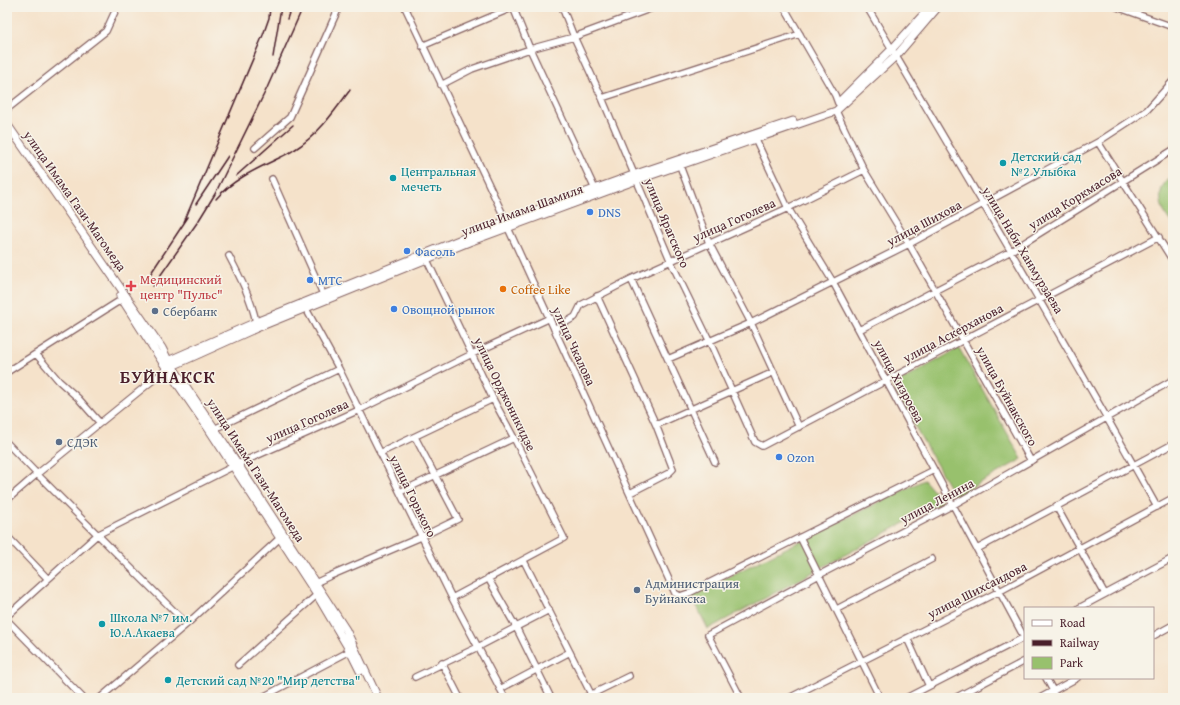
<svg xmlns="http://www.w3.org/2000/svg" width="1180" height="705" font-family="'Gentium Book Plus',serif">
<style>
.green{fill:#98c16d;stroke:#71704c}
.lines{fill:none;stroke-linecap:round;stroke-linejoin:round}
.minor-casing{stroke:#866363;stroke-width:8}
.major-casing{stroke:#866363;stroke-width:9}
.minor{stroke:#fff;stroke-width:5.5}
.major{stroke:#fff;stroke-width:7}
.rail{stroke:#4a1f2b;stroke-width:1.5}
.culture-dot{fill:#0f9aa8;stroke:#f7f3e8;stroke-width:1.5}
.shop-dot{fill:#3f7fe0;stroke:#f7f3e8;stroke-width:1.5}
.health-dot{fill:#e0444e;stroke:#f7f3e8;stroke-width:1.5}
.food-dot{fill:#e8710a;stroke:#f7f3e8;stroke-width:1.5}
.service-dot{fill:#5c6f8a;stroke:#f7f3e8;stroke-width:1.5}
.labels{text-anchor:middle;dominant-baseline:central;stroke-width:3;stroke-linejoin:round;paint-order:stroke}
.culture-label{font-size:13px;fill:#0d838f;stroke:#f7f3e8;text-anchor:start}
.street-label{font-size:13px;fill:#4a1f2b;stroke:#f7f3e8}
.shop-label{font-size:13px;fill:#366cbe;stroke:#f7f3e8;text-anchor:start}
.health-label{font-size:13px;fill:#be3a42;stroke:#f7f3e8;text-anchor:start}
.food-label{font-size:13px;fill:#c56008;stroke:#f7f3e8;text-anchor:start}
.service-label{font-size:13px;fill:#4e5e75;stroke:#f7f3e8;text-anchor:start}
.district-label{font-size:17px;font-weight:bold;letter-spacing:1px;fill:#4a1f2b;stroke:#f7f3e8}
</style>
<rect width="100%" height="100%" fill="#f7f3e8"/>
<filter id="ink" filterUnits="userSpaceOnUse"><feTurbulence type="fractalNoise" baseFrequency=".025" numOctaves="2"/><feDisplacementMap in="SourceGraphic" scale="8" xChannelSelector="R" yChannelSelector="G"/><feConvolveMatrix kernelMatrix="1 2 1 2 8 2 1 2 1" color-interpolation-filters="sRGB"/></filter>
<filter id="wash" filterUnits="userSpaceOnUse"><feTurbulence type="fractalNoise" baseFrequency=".012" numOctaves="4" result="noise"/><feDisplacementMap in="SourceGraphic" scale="16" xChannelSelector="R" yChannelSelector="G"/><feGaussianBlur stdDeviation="0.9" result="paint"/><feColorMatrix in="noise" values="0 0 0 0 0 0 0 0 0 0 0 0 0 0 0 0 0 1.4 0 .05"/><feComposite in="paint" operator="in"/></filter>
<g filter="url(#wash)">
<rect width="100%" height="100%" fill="#f5e2ca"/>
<path class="green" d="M1173 176V224C1159 211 1154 186 1173 176Z
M959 348 1022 459 955 497 892 386Z
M924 480 943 502 708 629 691 595Z"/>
</g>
<g filter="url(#ink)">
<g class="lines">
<defs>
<path id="minor" d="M405 7 506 221 508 228 675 593 680 596 689 593 934 470
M513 7 530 49 594 187 596 188
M562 7 574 37 602 98 671 262 709 340 755 442 762 446 1159 237
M784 7 835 95 838 103
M867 7C965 173 1063 338 1157 507
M1117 7 1173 27
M422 46 514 7
M441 85 472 69 530 49 574 37 655 7
M602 98 800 34
M7 109 106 31 117 7
M836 111 864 170 909 244 1031 461
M754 136 788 208 833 282 1025 639
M1098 142 1173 261
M255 148 290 117 339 7
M680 166 709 243 751 323 799 427
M272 179 323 294
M229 256C240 277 251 298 256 322
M427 260 493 399 514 438 564 538 452 598
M631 279 715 462
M597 296 656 425 673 469 669 473 630 493
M304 305 339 369 452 598 505 698
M554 329 575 317 581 305 631 279 788 208 864 170
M859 330 1011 251 1173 150
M36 354 59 381 78 398 100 423
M668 359 751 323 909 244 1098 142 1147 110 1173 81
M7 372 124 298
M656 425 774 372
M212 430 339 369
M7 443 37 474 187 624
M380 453 493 399
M400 492 514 438
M7 500 37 474 168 368
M1056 506 1105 594
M7 536 48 579
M800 537 880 698
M977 549 1173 444
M524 561 591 694
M488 578 516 627 551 698
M315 583 330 576 421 537 458 519 415 437
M1079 608 1173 558
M837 609 932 559
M7 616 97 535 238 464 359 410 472 354 550 318
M7 620 83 698
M1153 636 1173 625
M907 638 929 686
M442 663 460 698
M238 665 320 592
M415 677 478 647 549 610
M1046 678 1057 698
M500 689 570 652
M100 698 187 624 282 536
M261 698 352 650
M584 698 629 676
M741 698 708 635 819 575 953 505 1173 380
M789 698 1000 591 1173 498
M906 698 1025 637
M955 698 1023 662
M1040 698 1077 678"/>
<path id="major" d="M840 101 892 49 930 7
M7 124 162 348 168 360 215 429 346 630 378 698
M120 296 163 363 210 431 317 595 350 651 360 671
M163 363 256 322 506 221 633 175 793 121
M168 368 259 327 469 242 637 180 836 111 897 55 938 7"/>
</defs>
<use href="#minor" class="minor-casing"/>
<use href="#major" class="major-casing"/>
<use href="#minor" class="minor"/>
<use href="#major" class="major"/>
<path class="rail" d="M287 19 291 7
M273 57 281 7
M236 176 293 125
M216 199C231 181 254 170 275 160 281 157 288 154 294 150 318 135 334 112 350 90
M196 204 228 156
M184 222 263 35 269 18 270 7
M151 273 188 217
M153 286 199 220 215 194 267 88 303 7"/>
</g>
</g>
<g class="culture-dot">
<circle cx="1003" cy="163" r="4"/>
<circle cx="393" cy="178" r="4"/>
<circle cx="102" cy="624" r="4"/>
<circle cx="168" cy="680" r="4"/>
</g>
<g class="shop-dot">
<circle cx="590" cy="212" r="4"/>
<circle cx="407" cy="251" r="4"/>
<circle cx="310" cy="280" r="4"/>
<circle cx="394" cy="309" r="4"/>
<circle cx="779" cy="457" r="4"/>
</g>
<path class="health-dot" d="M129 280h4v4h4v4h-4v4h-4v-4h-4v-4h4z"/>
<circle class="food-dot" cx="503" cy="289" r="4"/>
<g class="service-dot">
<circle cx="155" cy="311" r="4"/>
<circle cx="59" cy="442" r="4"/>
<circle cx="637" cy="590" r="4"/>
</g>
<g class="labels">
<g class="culture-label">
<text x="1011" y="156">Детский сад<tspan x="1011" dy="15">№2 Улыбка</tspan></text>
<text x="401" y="171">Центральная<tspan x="401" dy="15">мечеть</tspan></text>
<text x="110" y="617">Школа №7 им.<tspan x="110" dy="15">Ю.А.Акаева</tspan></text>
<text x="176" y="680">Детский сад №20 "Мир детства"</text>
</g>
<g class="street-label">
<text transform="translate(1075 198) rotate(-32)">улица Коркмасова</text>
<text transform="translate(75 201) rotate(55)">улица Имама Гази-Магомеда</text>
<text transform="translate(522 210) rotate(-20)">улица Имама Шамиля</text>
<text transform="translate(734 220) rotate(-24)">улица Гоголева</text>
<text transform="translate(667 223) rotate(67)">улица Ярагского</text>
<text transform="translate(924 223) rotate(-28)">улица Шихова</text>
<text transform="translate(1023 250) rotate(59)">улица Наби Ханмурзаева</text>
<text transform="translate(953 333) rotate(-28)">улица Аскерханова</text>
<text transform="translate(574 346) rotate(65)">улица Чкалова</text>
<text transform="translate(899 381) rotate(62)">улица Хизроева</text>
<text transform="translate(505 394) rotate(64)">улица Орджоникидзе</text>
<text transform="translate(1007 396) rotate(61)">улица Буйнакского</text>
<text transform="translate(307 421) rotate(-24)">улица Гоголева</text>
<text transform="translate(256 470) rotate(57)">улица Имама Гази-Магомеда</text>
<text transform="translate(413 496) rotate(64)">улица Горького</text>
<text transform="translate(937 501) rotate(-28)">улица Ленина</text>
<text transform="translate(977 590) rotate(-27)">улица Шихсаидова</text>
</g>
<g class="shop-label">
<text x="598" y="212">DNS</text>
<text x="415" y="251">Фасоль</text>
<text x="318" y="280">МТС</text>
<text x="402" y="309">Овощной рынок</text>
<text x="787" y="457">Ozon</text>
</g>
<g class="health-label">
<text x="140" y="279">Медицинский<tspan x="140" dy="15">центр "Пульс"</tspan></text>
</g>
<g class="food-label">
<text x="511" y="289">Coffee Like</text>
</g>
<g class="service-label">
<text x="163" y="311">Сбербанк</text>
<text x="67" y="442">СДЭК</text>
<text x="645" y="583">Администрация<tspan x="645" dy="15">Буйнакска</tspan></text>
</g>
<g class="district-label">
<text x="168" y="376">БУЙНАКСК</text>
</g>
</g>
<rect width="1180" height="705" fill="none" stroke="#f7f3e8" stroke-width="24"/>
<rect x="1024" y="607" width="130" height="72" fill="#f7f3e8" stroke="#b29e9c"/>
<rect x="1032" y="620" width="20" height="6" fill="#ffffff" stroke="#b29e9c"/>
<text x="1060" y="627" font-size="12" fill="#4a1f2b">Road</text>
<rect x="1032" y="640" width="20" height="6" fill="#4a1f2b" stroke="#b29e9c"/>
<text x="1060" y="647" font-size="12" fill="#4a1f2b">Railway</text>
<rect x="1032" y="657" width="20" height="12" fill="#98c16d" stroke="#b29e9c"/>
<text x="1060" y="667" font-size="12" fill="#4a1f2b">Park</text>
</svg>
